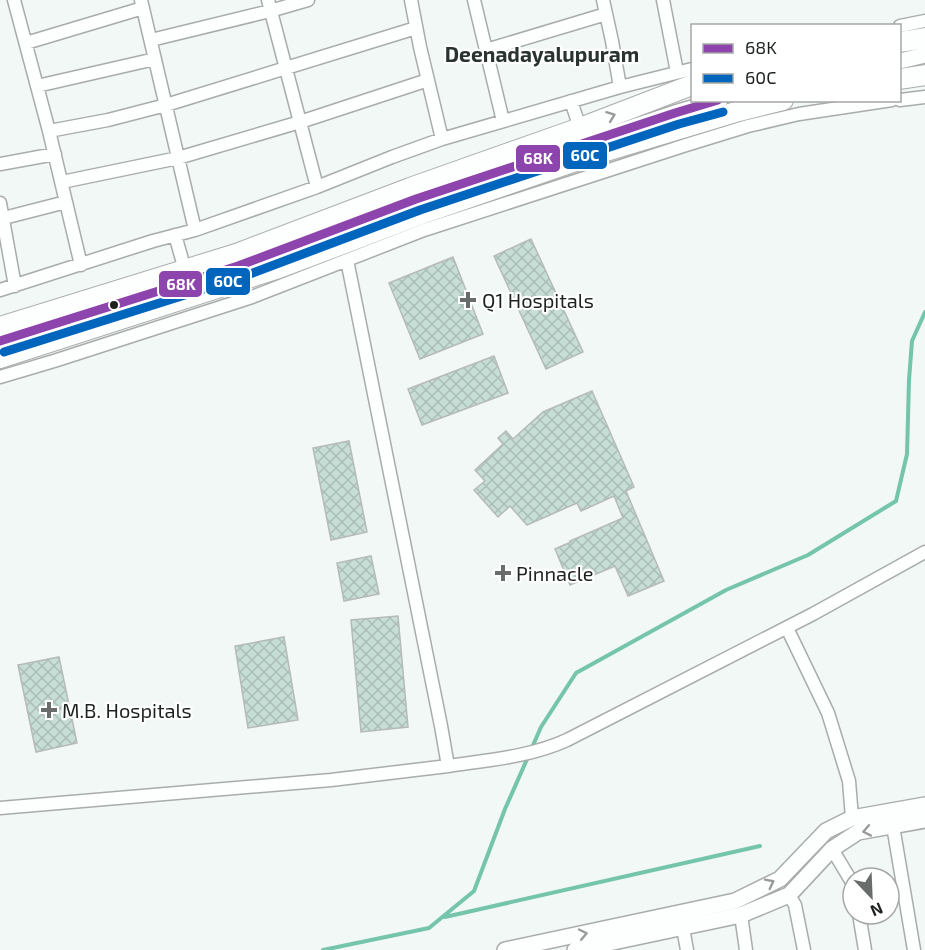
<svg xmlns="http://www.w3.org/2000/svg" width="925" height="950" font-family="'Exo 2',sans-serif">
<style>
.lines{fill:none;stroke-linecap:round;stroke-linejoin:round}
.stream{stroke:#75c4ac;stroke-width:4}
.building{fill:url(#building-cross-hatch);stroke:#b6bab8;stroke-width:1.5}
.minor-casing{stroke:#a8adab;stroke-width:15}
.tertiary-casing{stroke:#a8adab;stroke-width:18}
.primary-casing{stroke:#a8adab;stroke-width:22}
.minor{stroke:#fdfefe;stroke-width:12}
.tertiary{stroke:#fdfefe;stroke-width:15}
.primary{stroke:#fdfefe;stroke-width:20}
.bus-1-casing{stroke:#fff;stroke-width:14}
.bus-2-casing{stroke:#fff;stroke-width:14}
.bus-1{stroke:#8e44ad;stroke-width:9}
.bus-2{stroke:#0065bd;stroke-width:9}
.oneway{stroke:#989b9a}
.poi-dot{fill:#686d6b;stroke:#fff;stroke-width:2}
.bus-dot{fill:#1d2220;stroke:#fff;stroke-width:2}
.labels{text-anchor:middle;dominant-baseline:central;stroke-width:4.5;stroke-linejoin:round;paint-order:stroke}
.poi-label{font-size:20px;fill:#1d2220;stroke:#fff;text-anchor:start}
.neighbourhood-label{font-size:21px;font-weight:bold;fill:#29332f;stroke:#fff}
.line-badge{stroke:#fff;stroke-width:2}
.badge-label{font-size:16px;text-anchor:middle;font-weight:bold;fill:#fff}
</style>
<defs>
<pattern id="building-cross-hatch" width="8" height="8" patternUnits="userSpaceOnUse" patternTransform="scale(1.5)"><rect width="8" height="8" fill="#c6ded5"/><path d="M0 0l8 8M0 8l8-8" fill="none" stroke="#aabeb7"/></pattern>
</defs>
<rect width="100%" height="100%" fill="#f2f8f5"/>
<g class="lines">
<path class="stream" d="M531 750 541 727 576 673 726 590 808 555 896 501 907 454 909 380 912 341 925 312
M445 917 760 846
M323 950 429 928 474 891 505 809 528 757"/>
</g>
<path class="building" d="M531 239 583 352 546 369 494 256Z
M453 257 483 334 420 359 389 283Z
M494 356 508 393 422 425 408 389Z
M592 391 634 487 626 491 664 581 628 596 615 566 570 585 555 549 571 542 570 541 623 518 614 496 581 511 577 503 527 525 510 506 498 517 474 490 485 481 475 470 503 444 498 438 506 431 513 439 543 412Z
M349 441 367 532 331 540 313 448Z
M371 556 379 594 344 601 337 563Z
M398 616 408 727 361 732 351 620Z
M284 637 298 720 248 728 235 646Z
M59 657 77 743 36 752 18 665Z"/>
<g class="lines">
<defs>
<path id="minor" d="M14 0 49 131 81 265
M141 0 195 230
M268 0 317 187
M411 0 420 47 442 139
M474 0 503 121
M603 0 612 41 620 87
M663 0 677 72
M900 26 925 21
M151 40 270 11 308 0
M26 43 143 8
M486 50 606 14
M37 86 155 59
M900 100 925 97
M571 101 580 128
M49 131 108 120 166 105 416 28
M0 164 55 154
M62 182 178 158 300 122 428 80
M0 203 15 286
M0 219 66 202
M175 235 185 270
M0 290 153 241 195 230 317 187 392 157 442 139 620 87 692 69
M0 377 54 361 252 297 424 230 686 145 748 126 799 114 892 100
M787 628 828 713 849 781 852 818
M448 766C488 760 530 757 567 740L813 614 925 552
M0 808 331 780 448 766 441 726 347 260
M893 826 914 950
M832 849 853 884
M789 895 795 905 804 950
M859 914 865 950
M741 915 746 950
M683 928 687 950"/>
<path id="tertiary" d="M900 61 925 55
M0 341 238 266 416 199 675 113 720 100
M505 950 735 901 780 879 826 831 852 818 925 805
M575 950 741 915 789 895 832 849 858 832 925 820"/>
<path id="primary" d="M900 42 925 38
M900 79 925 75
M0 327 236 254 410 188 580 128 692 85
M0 358 279 268 427 212 593 155 739 111 783 100"/>
</defs>
<use href="#minor" class="minor-casing"/>
<use href="#tertiary" class="tertiary-casing"/>
<use href="#primary" class="primary-casing"/>
<use href="#minor" class="minor"/>
<use href="#tertiary" class="tertiary"/>
<use href="#primary" class="primary"/>
<defs>
<path id="bus-1" d="M0 341 238 266 416 199 675 113 718 100"/>
<path id="bus-2" d="M4 352 242 277 420 210 679 124 723 112"/>
</defs>
<use href="#bus-1" class="bus-1-casing"/>
<use href="#bus-2" class="bus-2-casing"/>
<use href="#bus-1" class="bus-1"/>
<use href="#bus-2" class="bus-2"/>
</g>
<defs><path id="oneway-chevron" d="M-2-3.5L2.5 0L-2 3.5" fill="none" stroke-width="1.6" stroke-linecap="round" stroke-linejoin="round" transform="scale(1.5)"/></defs>
<g class="oneway">
<use href="#oneway-chevron" transform="translate(611 116) rotate(-21)"/>
<use href="#oneway-chevron" transform="translate(867 831) rotate(169)"/>
<use href="#oneway-chevron" transform="translate(770 883) rotate(-27)"/>
<use href="#oneway-chevron" transform="translate(583 934) rotate(-12)"/>
</g>
<g class="poi-dot">
<path d="M465 291h6v6h6v6h-6v6h-6v-6h-6v-6h6z"/>
<path d="M500 564h6v6h6v6h-6v6h-6v-6h-6v-6h6z"/>
<path d="M46 701h6v6h6v6h-6v6h-6v-6h-6v-6h6z"/>
</g>
<circle class="bus-dot" cx="114" cy="305" r="5"/>
<g class="labels">
<g class="poi-label">
<text x="482" y="300">Q1 Hospitals</text>
<text x="516" y="573">Pinnacle</text>
<text x="62" y="710">M.B. Hospitals</text>
</g>
<g class="neighbourhood-label">
<text x="542" y="53">Deenadayalupuram</text>
</g>
</g>
<g class="line-badge">
<rect x="562" y="141" width="46" height="29" rx="6" fill="#0065bd"/>
<rect x="515" y="144" width="46" height="29" rx="6" fill="#8e44ad"/>
<rect x="205" y="267" width="46" height="29" rx="6" fill="#0065bd"/>
<rect x="158" y="270" width="45" height="28" rx="6" fill="#8e44ad"/>
</g>
<g class="badge-label">
<text x="585" y="161">60C</text>
<text x="538" y="164">68K</text>
<text x="228" y="287">60C</text>
<text x="181" y="290">68K</text>
</g>
<rect x="691" y="24" width="210" height="78" fill="#ffffff" stroke="#a5a7a6" stroke-width="1.5"/>
<rect x="703" y="44" width="30" height="9" fill="#8e44ad" stroke="#a5a7a6" stroke-width="1.5"/>
<text x="745" y="54" font-size="18" fill="#1d2220">68K</text>
<rect x="703" y="74" width="30" height="9" fill="#0065bd" stroke="#a5a7a6" stroke-width="1.5"/>
<text x="745" y="84" font-size="18" fill="#1d2220">60C</text>
<g transform="translate(871 896) rotate(157)"><circle r="28" fill="#ffffff" stroke="#a5a7a6" stroke-width="1.5"/>
<path d="M0-4.5L10 22L0 15L-10 22Z" fill="#686d6b"/>
<text y="-9" font-size="16" font-weight="bold" text-anchor="middle" fill="#1d2220">N</text>
</g>
</svg>
